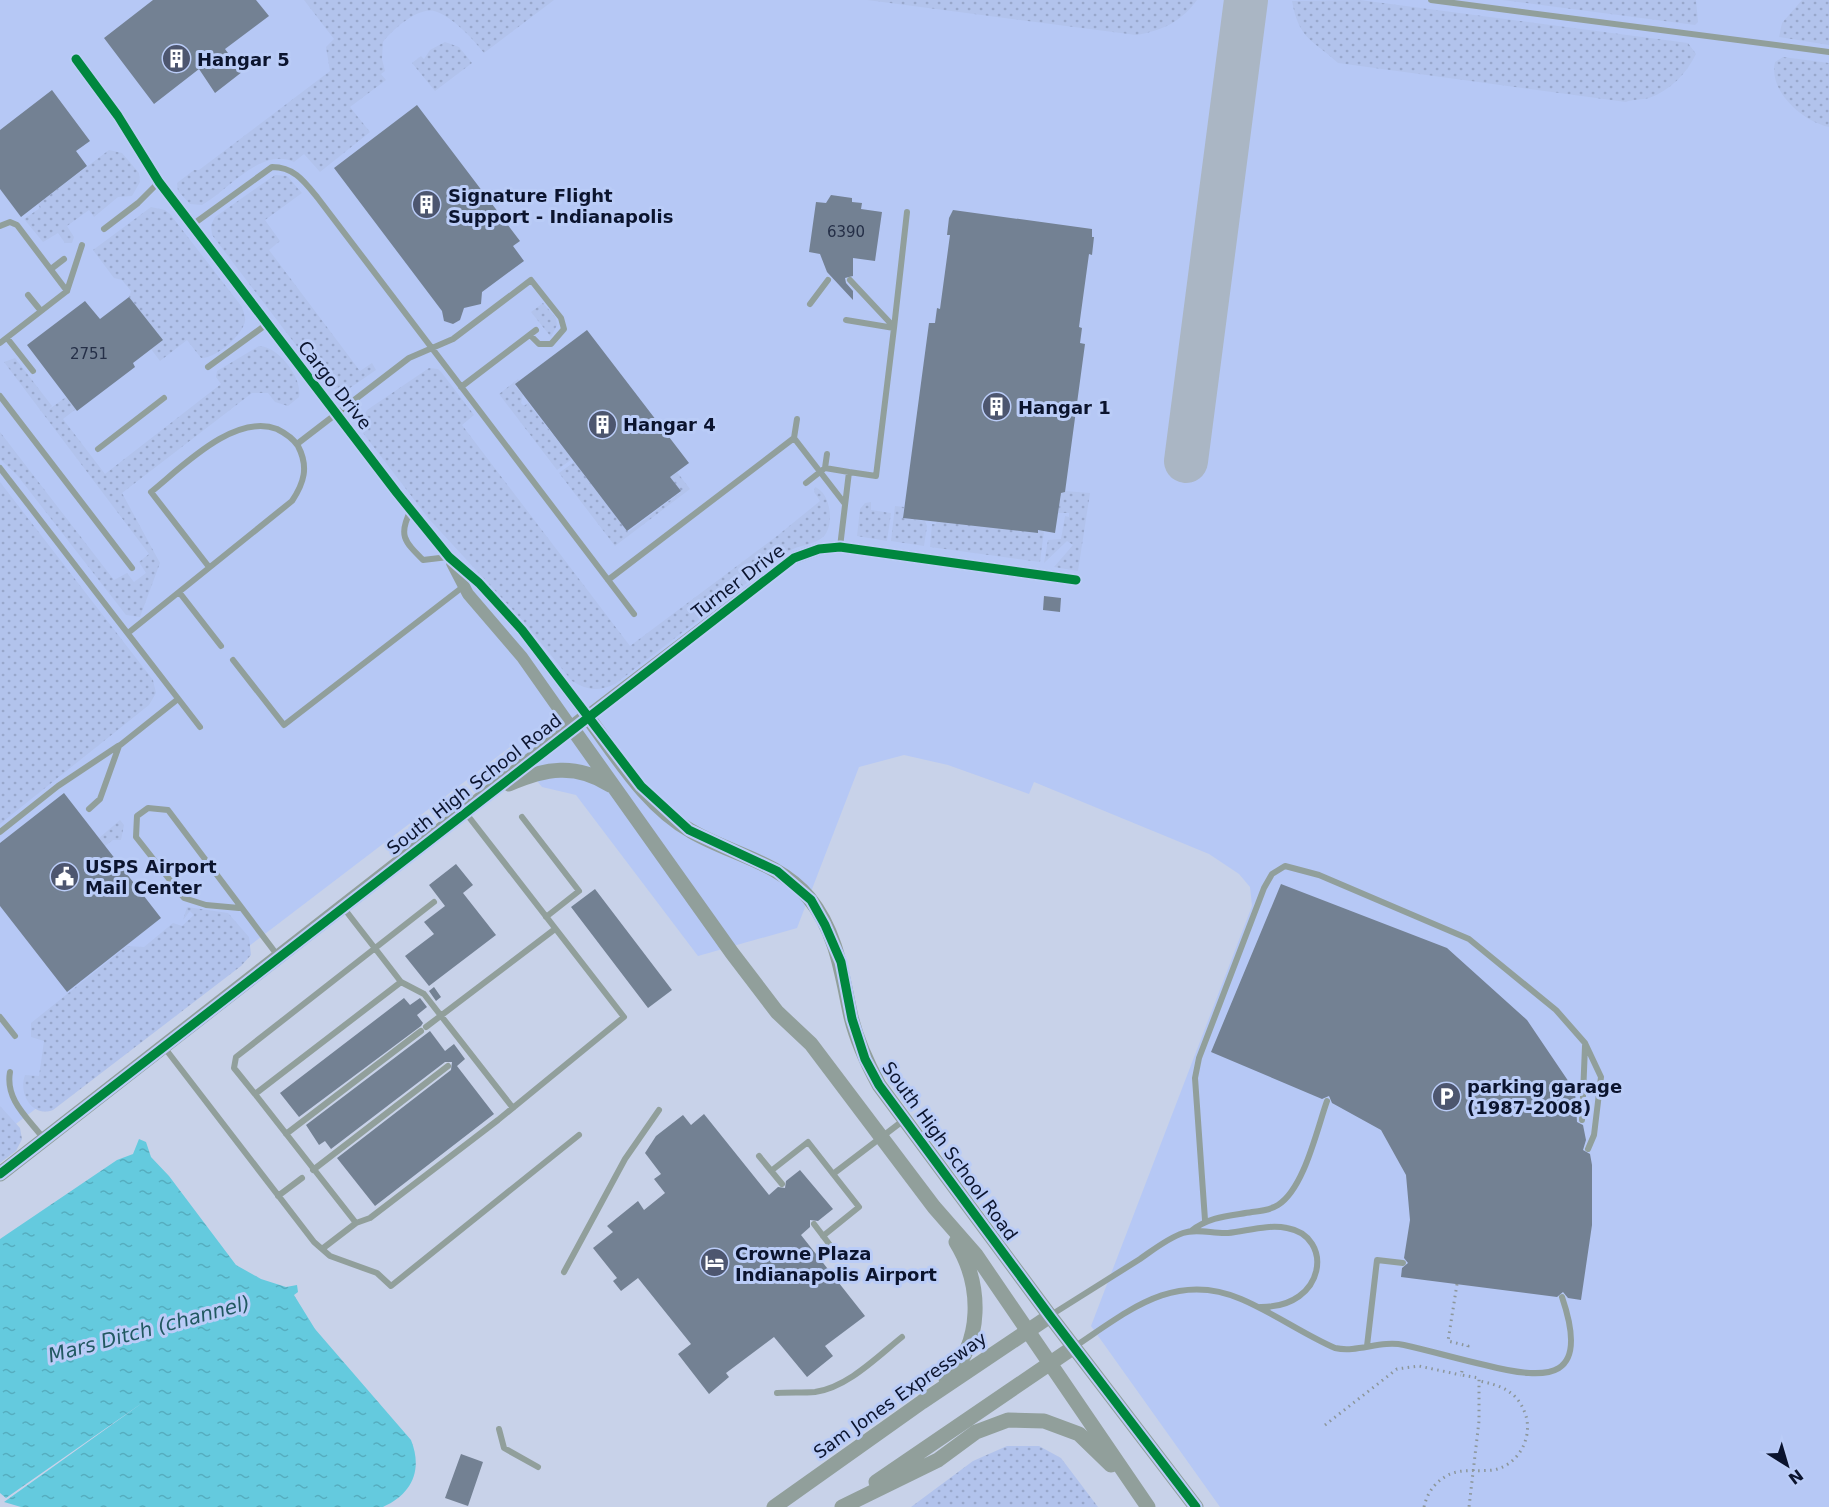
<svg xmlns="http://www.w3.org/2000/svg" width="1829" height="1507" font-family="'DejaVu Sans',sans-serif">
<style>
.built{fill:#b6c8f5}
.grass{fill:url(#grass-dots)}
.water{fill:url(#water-ripples)}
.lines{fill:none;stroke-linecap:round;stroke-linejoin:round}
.taxiway{stroke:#aab6c4;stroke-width:44}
.building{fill:#738193}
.path{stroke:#8c969a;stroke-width:3;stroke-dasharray:1.5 4.5;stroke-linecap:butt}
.service{stroke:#919f9b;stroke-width:6}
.minor{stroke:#919f9b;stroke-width:12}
.tertiary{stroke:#919f9b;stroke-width:15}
.cycleway-casing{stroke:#baccf7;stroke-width:13}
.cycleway{stroke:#00873e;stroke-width:9}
.labels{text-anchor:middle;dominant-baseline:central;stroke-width:6;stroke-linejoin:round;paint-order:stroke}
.number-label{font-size:15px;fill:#252f47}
.poi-label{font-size:18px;font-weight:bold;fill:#0b142e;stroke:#baccf7;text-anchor:start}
.street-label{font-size:18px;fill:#0b142e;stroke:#baccf7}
.water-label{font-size:20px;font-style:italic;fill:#215961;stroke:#baccf7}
</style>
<defs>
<pattern id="grass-dots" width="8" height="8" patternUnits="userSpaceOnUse" patternTransform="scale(1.5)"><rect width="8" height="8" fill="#b2c3ec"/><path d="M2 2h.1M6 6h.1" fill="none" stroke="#98a7cb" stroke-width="1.8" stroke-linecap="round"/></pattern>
<pattern id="water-ripples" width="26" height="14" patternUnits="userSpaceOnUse" patternTransform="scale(1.5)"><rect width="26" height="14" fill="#64cade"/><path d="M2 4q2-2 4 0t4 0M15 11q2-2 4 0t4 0" fill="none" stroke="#55adbf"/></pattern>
</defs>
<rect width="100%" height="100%" fill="#c8d2e9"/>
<path class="built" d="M0 0H1829V1507H1220L1091 1326 1252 906 1250 887 1239 874 1209 854 1034 782 1029 794 948 765 904 755 859 767 797 928 698 956 576 795 542 787 510 747 0 1136Z"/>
<path class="grass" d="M304 0H554L484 53C474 40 451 15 434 11 418 7 392 30 383 42L382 59 385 71 381 74 386 80 350 107 370 132 320 172 304 154 294 162C261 147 229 190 202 205L190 204 178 191 177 183 194 170H199L330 71 326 47 334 39Z
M867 0H1197C1182 21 1162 31 1136 35Z
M1360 0 1688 43 1696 54C1686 74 1671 90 1649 98 1642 100 1632 99 1626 102L1338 63C1313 40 1299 40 1292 1Z
M1502 0H1696L1698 22 1695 25Z
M1802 0H1829V45L1779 37 1782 23Z
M445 42 459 47 472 63 435 91 412 63 421 56 424 59 430 50Z
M1783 57 1829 63V127C1804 122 1768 92 1775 62Z
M109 150 122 153 139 173 140 182 132 196 118 197 94 217 89 210 67 226 74 237 72 243H65L58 233 43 242 24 219 40 208 38 204Z
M275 175 287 176 302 193 265 220 280 241 269 250 360 371 372 363 376 370 344 392 328 387 212 235 211 225 215 217Z
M151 207 165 210 170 214 242 307C243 311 246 317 245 321 243 335 215 359 201 358L187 340 160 361 151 349 163 340 129 297 131 291 122 280 114 278 93 250Z
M543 303 556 318 557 325 551 337 531 312Z
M259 346C278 346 303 378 299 397L288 406 275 402 268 393H252L122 493 160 563 140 617 126 615 17 475 0 459V432L114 580 127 573 134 582 146 573 139 562 149 554 4 362 15 358 52 406 48 410 66 397 76 409 63 419 105 474 221 384 216 377 217 371Z
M429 368 438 369 442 373 474 415 462 425 630 646 777 536 820 501 814 492 815 487C831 493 835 526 823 537 814 545 798 545 787 552L615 684C598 692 587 690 572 681L523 621 429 519 363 433 361 421 367 410Z
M518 379 520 382 515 386 523 395 521 403 524 406 528 403 572 459 557 470 499 394Z
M574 462 628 532 681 492 670 477 677 472 690 489 615 546 559 473Z
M0 482 153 680 156 693 149 705 0 824Z
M1065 491 1090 493 1078 571 1054 567 1073 545 1067 541 1044 563 1048 540 1061 539 1065 516 1069 517V513H1058L1060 493Z
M871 502V510L891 513 887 541 857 536 860 509 865 503Z
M895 506 904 507 903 518 925 521 927 526 924 546 891 541Z
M937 520 1037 533 1039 530 1044 531 1040 562 930 547 932 524H936Z
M120 820 124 825 121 840H113L105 846 99 838Z
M187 907 228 913 249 937 251 955 241 966 53 1110C32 1118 18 1093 25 1075L39 1076 44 1041 31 1037V1023L127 946 144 947 173 923 182 926 194 915 190 911 183 920Z
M0 1106 20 1128 22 1139 16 1151 0 1163Z
M1007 1446H1039L1061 1458 1098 1507H911L973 1461Z"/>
<path class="water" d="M139 1139 146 1142 151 1157 169 1176 236 1265 261 1279 286 1287 297 1285 298 1292 294 1295 315 1329 411 1440C423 1470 412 1494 383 1507H21L4 1502 145 1401 6 1498 0 1493V1239L117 1160 133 1154Z"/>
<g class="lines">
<path class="taxiway" d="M1186 461 1246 0"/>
</g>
<path class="building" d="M153 0H256L269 16 225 49 242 72 215 93 199 69 154 104 104 38Z
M52 90 90 141 76 151 87 166 21 217 0 189V130Z
M417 105 520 241 513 246 524 261 482 292 481 304 464 308 460 320 453 324 444 321 442 311 334 168Z
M831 195 852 198V202L862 203 861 209 882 212 875 261 853 258V276L845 278 846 283 853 291V300L827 272 820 254 809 252 816 202 826 203Z
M953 210 1092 229V237H1094L1092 255 1089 254 1079 327 1082 328 1080 343 1085 344 1065 492 1061 493 1055 533 1038 530V533L903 518 929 323H935L937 308 940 309 950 235H947L949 218Z
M129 297 163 340 133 363 135 367 77 411 27 345 85 301 100 319Z
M587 330 689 463 670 477 681 491 627 531 515 384Z
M1044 596 1061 598 1060 612 1043 610Z
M64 793 161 918 67 992 0 906V843Z
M456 864 473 885 463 893 496 935 429 986 405 956 434 934 424 922 445 906 429 885Z
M1281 884 1447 948 1527 1020 1575 1091 1577 1122 1583 1125 1586 1140 1583 1150 1590 1154 1592 1165V1225L1581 1300 1568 1298 1563 1292 1557 1297 1401 1277 1402 1268 1408 1263 1404 1258 1410 1220 1406 1175 1381 1130 1332 1103 1329 1096 1322 1099 1211 1052Z
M595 889 672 990 648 1008 571 907Z
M434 987 441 997 436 1001 429 991Z
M404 998 410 1005 420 998 427 1007 417 1015 423 1023 421 1026 299 1117 280 1093Z
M430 1031 445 1051 454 1044 465 1059 457 1066 494 1114 375 1206 337 1158 451 1070 452 1062H445L331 1149 325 1141 319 1145 306 1125Z
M704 1114 769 1195 778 1187 785 1188 786 1181 800 1170 833 1209 818 1221 810 1220V1227L801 1235 865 1316 825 1346 833 1356 807 1377 774 1337 726 1373 729 1377 709 1394 678 1354 691 1344 638 1278 621 1291 613 1281 617 1278 593 1248 613 1232 607 1226 638 1201 644 1210 665 1193 654 1179 661 1174 645 1153 656 1136 683 1115 691 1125Z
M461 1454 483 1462 468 1506 445 1498Z"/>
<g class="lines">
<path class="path" d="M1457 1284 1448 1341 1468 1346 1467 1350
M1462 1371 1461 1375 1479 1378V1421L1469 1507
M1325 1425 1397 1369 1419 1366 1461 1375
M1424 1507C1427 1493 1435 1482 1448 1475 1462 1468 1478 1472 1493 1470 1518 1466 1534 1437 1525 1413 1517 1391 1500 1385 1479 1381"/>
<path class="service" d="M1431 0 1829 52
M192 225 272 167C294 167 304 181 317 197L634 614
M0 226 10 222 17 225 67 291
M104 229 138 203 159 182
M51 269 64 259
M850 280 894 327
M28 295 41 311
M810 304 828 280
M894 328 907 212
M7 338 33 371
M0 343 67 291 82 245
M208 367 267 324
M461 387 536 330
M0 396 132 568
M794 438 845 504
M297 444 409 358 453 339 531 280 561 318 564 329 551 344H539L530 335
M98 449 164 398
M0 468 200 727
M825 468 849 472
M806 483 825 468 827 454
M411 510C398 535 404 541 423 560L448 557
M840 547 849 472 876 476 894 328 846 320
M608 580 794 438 797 419
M179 592 292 501C304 483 309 467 298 446 293 438 285 433 277 429 234 413 182 467 151 492L209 567
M128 633 179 592 221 646
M233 660 284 725 464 586
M89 809 100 799 119 746 178 699
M522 817 579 891 546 917
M0 832 58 786 118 746
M343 907C362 932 382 957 401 982L255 1094 234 1068 236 1057 434 902
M239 908 206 905 184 898 136 837 137 816 148 808 168 810 278 956
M401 982 424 994 513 1108
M0 1017 15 1036
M426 1027 555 929
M164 1047 314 1242 330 1256 377 1273 391 1286 579 1135
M10 1072C5 1100 28 1118 44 1139
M255 1094 356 1223 370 1218 498 1120 624 1017 465 812
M1582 1120 1585 1046
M286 1134 421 1031
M759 1156 782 1184
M313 1170 448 1066
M771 1171 808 1142 859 1207 823 1236
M833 1174 904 1120
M278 1196 302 1178
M1205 1220 1195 1078 1199 1058 1264 888 1272 874 1285 866 1319 875 1469 939 1556 1010 1585 1043 1601 1077 1594 1135 1588 1149
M814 1224 836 1253
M1191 1231C1210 1216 1229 1216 1252 1212 1261 1211 1270 1210 1278 1205 1304 1189 1317 1129 1327 1101
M322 1249 356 1223
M564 1272 625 1159 659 1110
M1051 1315C1081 1296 1110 1278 1140 1259 1153 1250 1168 1238 1183 1233 1197 1228 1213 1234 1228 1233 1247 1231 1268 1224 1287 1228 1334 1236 1327 1308 1260 1307
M1367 1346 1377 1260 1403 1263
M1074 1347C1127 1312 1174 1270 1241 1299 1274 1313 1303 1334 1335 1348 1358 1353 1380 1340 1404 1345 1431 1351 1458 1359 1485 1365 1551 1382 1590 1379 1562 1297
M777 1393C789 1392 802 1393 815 1392 848 1387 877 1357 902 1337
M499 1429 504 1448 538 1467"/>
<path class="minor" d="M76 59 118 116 159 182 397 493 449 557 479 583 522 630 587 716 794 558 819 549 840 547 1076 580
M452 563 468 594 522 657 572 728"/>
<path class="tertiary" d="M572 728 732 953 777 1012 811 1044 934 1207 976 1255 1148 1507
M509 784C545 768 576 763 610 785
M0 1174 587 716C617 756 646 806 691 831 730 854 778 861 809 898 837 932 842 976 851 1017 857 1041 867 1063 879 1085L1050 1316 1196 1507
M946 1379C984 1343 982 1284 956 1242
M876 1482 1074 1347
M774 1507 922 1402 1050 1316
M842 1507 938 1460 976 1432 1008 1420 1044 1421 1079 1434 1111 1465"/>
<defs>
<path id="cycleway" d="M76 59 118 116 159 182 397 493 449 557 479 583 522 630 641 786 689 830 777 871 811 900 825 925 841 962 852 1019 865 1059 879 1085 1050 1316 1196 1507
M0 1174 794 558 819 549 840 547 1076 580"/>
</defs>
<use href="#cycleway" class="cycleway-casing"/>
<use href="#cycleway" class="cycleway"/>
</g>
<defs>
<symbol id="building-disc" viewBox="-11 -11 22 22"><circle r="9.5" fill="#4d566f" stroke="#baccf7"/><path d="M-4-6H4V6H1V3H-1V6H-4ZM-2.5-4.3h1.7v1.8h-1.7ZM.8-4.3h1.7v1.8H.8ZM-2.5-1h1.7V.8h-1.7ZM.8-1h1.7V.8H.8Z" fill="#fff"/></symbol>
<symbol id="civic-disc" viewBox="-11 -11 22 22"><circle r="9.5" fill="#4d566f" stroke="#baccf7"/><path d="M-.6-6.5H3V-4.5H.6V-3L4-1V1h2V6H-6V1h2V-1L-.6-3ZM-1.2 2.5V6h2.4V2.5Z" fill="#fff"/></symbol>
<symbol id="parking-disc" viewBox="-11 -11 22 22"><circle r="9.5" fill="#4d566f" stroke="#baccf7"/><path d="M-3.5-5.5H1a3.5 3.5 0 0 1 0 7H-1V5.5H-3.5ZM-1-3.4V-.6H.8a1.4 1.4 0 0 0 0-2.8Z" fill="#fff"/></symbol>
<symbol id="hotel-disc" viewBox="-11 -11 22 22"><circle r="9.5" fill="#4d566f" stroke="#baccf7"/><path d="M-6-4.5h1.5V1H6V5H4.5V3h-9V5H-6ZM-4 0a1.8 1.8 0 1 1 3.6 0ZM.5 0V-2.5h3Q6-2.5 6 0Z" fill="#fff"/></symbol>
</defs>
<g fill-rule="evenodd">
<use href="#building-disc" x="160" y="42" width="33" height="33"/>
<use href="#building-disc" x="410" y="188" width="33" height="33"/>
<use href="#building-disc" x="980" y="390" width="33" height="33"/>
<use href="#building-disc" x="586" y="408" width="33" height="33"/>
<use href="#civic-disc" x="48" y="860" width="33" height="33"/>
<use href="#parking-disc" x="1430" y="1080" width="33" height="33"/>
<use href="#hotel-disc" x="698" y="1246" width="33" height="33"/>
</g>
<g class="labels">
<g class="number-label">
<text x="846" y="232">6390</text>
<text x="89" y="354">2751</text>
</g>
<g class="poi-label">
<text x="197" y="59">Hangar 5</text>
<text x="448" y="195">Signature Flight<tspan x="448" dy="21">Support - Indianapolis</tspan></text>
<text x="1018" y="407">Hangar 1</text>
<text x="623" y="424">Hangar 4</text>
<text x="85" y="866">USPS Airport<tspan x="85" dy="21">Mail Center</tspan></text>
<text x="1467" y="1086">parking garage<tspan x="1467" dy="21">(1987-2008)</tspan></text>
<text x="735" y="1253">Crowne Plaza<tspan x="735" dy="21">Indianapolis Airport</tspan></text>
</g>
<g class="street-label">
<text transform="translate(335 385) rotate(52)">Cargo Drive</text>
<text transform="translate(738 581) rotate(-37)">Turner Drive</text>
<text transform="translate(474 784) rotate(-38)">South High School Road</text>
<text transform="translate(950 1151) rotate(54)">South High School Road</text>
<text transform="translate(900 1395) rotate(-35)">Sam Jones Expressway</text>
</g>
<g class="water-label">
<text transform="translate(149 1329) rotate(-15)">Mars Ditch (channel)</text>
</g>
</g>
<g transform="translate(1787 1465) rotate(143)" stroke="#baccf7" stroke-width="4.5" paint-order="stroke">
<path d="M0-4.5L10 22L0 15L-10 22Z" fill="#0b142e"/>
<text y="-9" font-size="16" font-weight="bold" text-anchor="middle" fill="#0b142e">N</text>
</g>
</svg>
